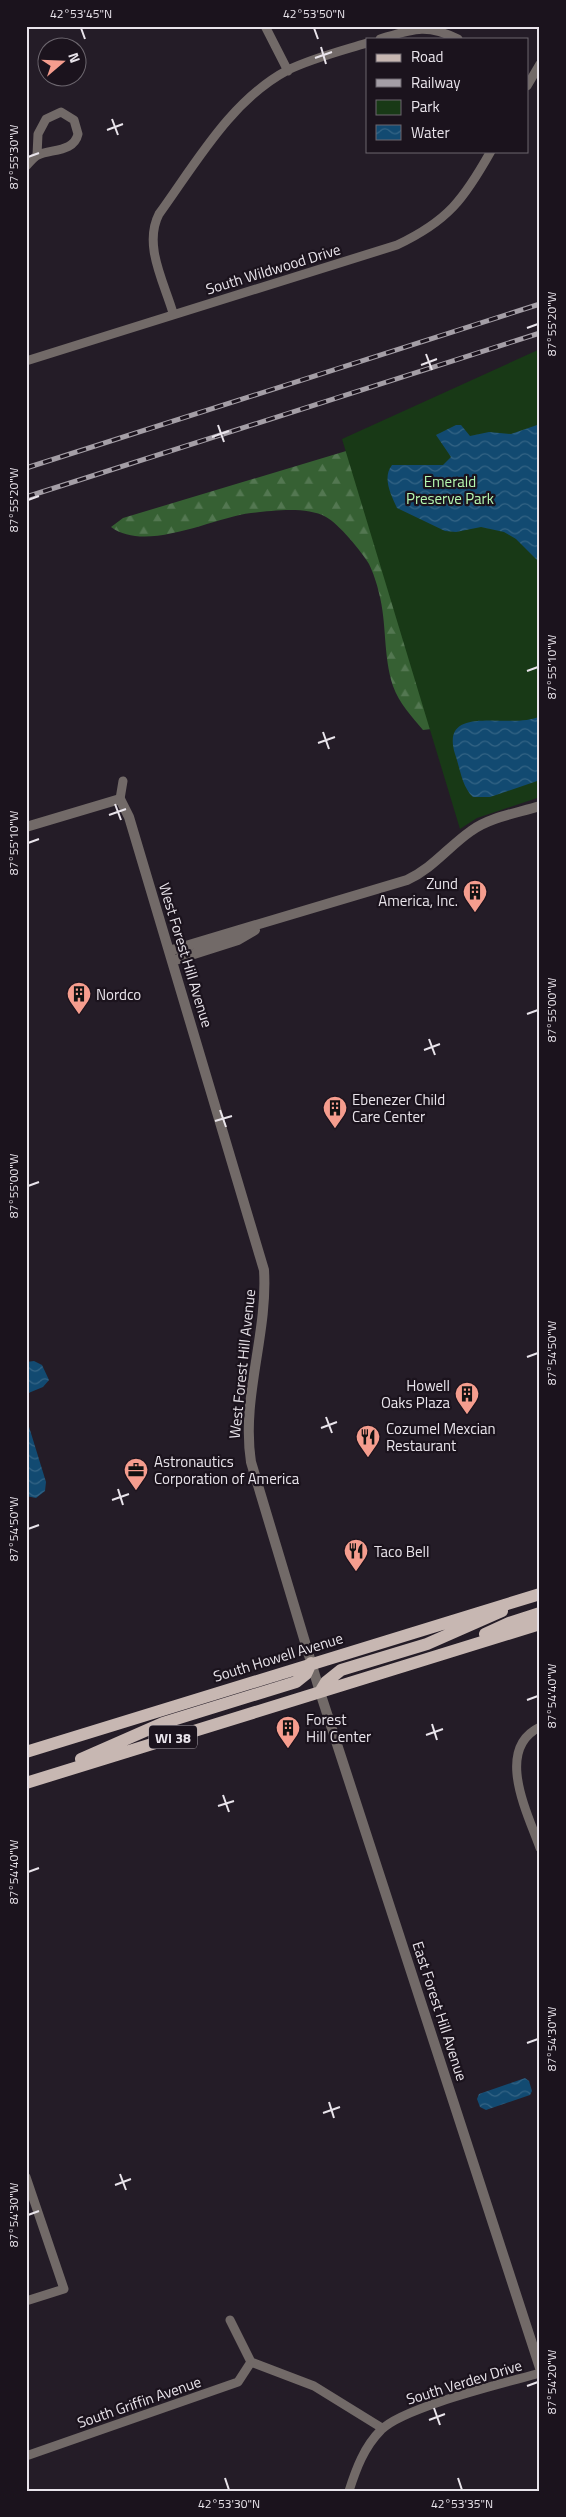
<svg xmlns="http://www.w3.org/2000/svg" width="566" height="2517" font-family="'Titillium Web',sans-serif">
<style>
.forest{fill:url(#forest-firs)}
.park{fill:#183916}
.water{fill:url(#water-waves)}
.lines{fill:none;stroke-linecap:round;stroke-linejoin:round}
.minor{stroke:#726a68;stroke-width:9}
.tertiary{stroke:#726a68;stroke-width:10}
.primary{stroke:#c7b7b2;stroke-width:12}
.rail-casing{stroke:#a49ea6;stroke-width:5}
.rail{stroke:#1b131d;stroke-width:3;stroke-dasharray:9;stroke-linecap:butt}
.ticks{fill:none;stroke:#e9e4eb;stroke-width:2}
.labels{text-anchor:middle;dominant-baseline:central;stroke-width:4.5;stroke-linejoin:round;paint-order:stroke}
.shield{fill:#1b131d;stroke:#aba5ad;stroke-width:1}
.shield-label{font-size:14px;font-weight:bold;fill:#e9e4eb}
.street-label{font-size:15px;fill:#e9e4eb;stroke:#1b131d}
.park-label{font-size:15px;fill:#b6f8b0;stroke:#1b131d}
.poi-label{font-size:15px;fill:#e9e4eb;stroke:#1b131d;text-anchor:start}
.neatline{fill:none;stroke:#e9e4eb;stroke-width:2}
.ticks-label{font-size:12px;text-anchor:middle;fill:#e9e4eb}
</style>
<defs>
<pattern id="forest-firs" width="22" height="20" patternUnits="userSpaceOnUse" patternTransform="scale(1.25)"><rect width="22" height="20" fill="#366033"/><path d="M5 1l3.5 6h-7zM16 11l3.5 6h-7z" fill="#537751"/></pattern>
<pattern id="water-waves" width="16" height="10" patternUnits="userSpaceOnUse" patternTransform="scale(1.25)"><rect width="16" height="10" fill="#124a71"/><path d="M0 5q4-4 8 0t8 0" fill="none" stroke="#346485"/></pattern>
</defs>
<rect width="100%" height="100%" fill="#241c27"/>
<path class="forest" d="M376 442 540 563 440 728 423 730C412 717 399 703 393 686 383 656 387 623 379 593 377 584 373 572 369 564 362 552 338 523 326 517 306 506 272 511 251 513 212 518 146 553 111 527L123 518Z"/>
<path class="park" d="M540 349V797L477 818 460 829 342 439Z"/>
<path class="water" d="M540 424V563L516 539 504 532 481 527 456 532 445 531 397 508C391 495 382 478 392 465H443L451 457 436 435 456 425H461L470 436 489 432 511 434Z
M540 716V780L490 797H473C462 787 460 768 455 754 439 701 513 731 540 716Z
M34 1361 42 1365 49 1380 43 1387 26 1394V1362Z
M26 1417 46 1482 45 1491 36 1498 26 1496Z
M525 2078 529 2081 532 2091 530 2095 486 2110 480 2107 477 2099 479 2094Z"/>
<g class="lines">
<path class="minor" d="M265 26 288 71
M380 39C413 29 426 23 458 39
M527 86 540 64
M26 166C30 162 34 157 38 155 52 149 74 152 78 134L74 120 61 112 46 119 38 134 37 155
M173 313C164 282 143 245 159 214 196 163 231 100 288 70 313 58 341 51 367 43
M26 361 397 245C448 221 464 199 491 151
M120 799 123 781
M540 1727C494 1749 528 1814 540 1848
M26 2177 64 2289 26 2301
M230 2320 251 2362 314 2386 382 2428
M26 2456 238 2382 251 2362
M349 2491C356 2469 364 2447 381 2430 403 2407 505 2383 540 2373"/>
<path class="tertiary" d="M26 827 120 799 129 817 264 1270C268 1334 241 1398 251 1462L320 1692 540 2368
M169 951 407 880C433 868 448 847 471 831 490 817 518 813 540 806
M172 961 238 940 255 930"/>
<path class="primary" d="M485 1634 509 1623 540 1613
M320 1692 326 1682 341 1670 427 1644 502 1611
M26 1752 540 1594
M81 1759 163 1723 296 1682 306 1674 311 1663
M26 1783 540 1624"/>
<defs>
<path id="rail" d="M26 468 540 304
M26 497 540 333"/>
</defs>
<use href="#rail" class="rail-casing"/>
<use href="#rail" class="rail"/>
</g>
<path class="ticks" d="M81 28 85 39M314 28 318 39M321 47 326 64M315 58 332 52M112 119 118 135M107 130 123 124M28 157 39 153M527 328 538 324M426 354 432 370M421 365 437 359M218 425 224 442M212 437 229 431M28 500 39 496M527 671 538 667M323 732 329 749M318 743 335 737M115 804 121 820M109 815 126 809M28 843 39 839M527 1014 538 1010M429 1039 435 1055M424 1050 440 1044M220 1110 226 1127M215 1121 232 1116M28 1186 39 1182M527 1357 538 1353M326 1417 332 1433M321 1428 337 1422M118 1489 123 1505M112 1500 129 1494M28 1529 39 1525M527 1700 538 1696M432 1724 437 1740M426 1735 443 1729M223 1795 229 1812M218 1806 234 1801M28 1872 39 1868M527 2043 538 2039M329 2102 334 2118M323 2113 340 2107M120 2174 126 2190M115 2185 131 2179M28 2215 39 2211M527 2386 538 2382M434 2408 440 2425M429 2420 445 2414M225 2478 229 2490M458 2478 462 2490"/>
<defs>
<symbol id="building-pin" viewBox="-11 -11 22 30"><path d="M0 17L-7.5 6A9.5 9.5 0 1 1 7.5 6Z" fill="#f59d8e" stroke="#1b131d"/><path d="M-4-6H4V6H1V3H-1V6H-4ZM-2.5-4.3h1.7v1.8h-1.7ZM.8-4.3h1.7v1.8H.8ZM-2.5-1h1.7V.8h-1.7ZM.8-1h1.7V.8H.8Z" fill="#111"/></symbol>
<symbol id="restaurant-pin" viewBox="-11 -11 22 30"><path d="M0 17L-7.5 6A9.5 9.5 0 1 1 7.5 6Z" fill="#f59d8e" stroke="#1b131d"/><path d="M-5-6h1v4h1v-4h1v4h1v-4h1v5L-1.5 .5V6h-2V.5L-5-1ZM5-6V6H3V1.5H1.5Q1.5-4 5-6Z" fill="#111"/></symbol>
<symbol id="office-pin" viewBox="-11 -11 22 30"><path d="M0 17L-7.5 6A9.5 9.5 0 1 1 7.5 6Z" fill="#f59d8e" stroke="#1b131d"/><path d="M-6-3h4V-5.5h4V-3h4V5H-6ZM-1-4.5V-3h2v-1.5ZM-6 0V1H6V0Z" fill="#111"/></symbol>
</defs>
<g fill-rule="evenodd">
<use href="#building-pin" x="461" y="878" width="28" height="38"/>
<use href="#building-pin" x="65" y="980" width="28" height="38"/>
<use href="#building-pin" x="321" y="1094" width="28" height="38"/>
<use href="#building-pin" x="453" y="1380" width="28" height="38"/>
<use href="#restaurant-pin" x="354" y="1423" width="28" height="38"/>
<use href="#office-pin" x="122" y="1456" width="28" height="38"/>
<use href="#restaurant-pin" x="342" y="1537" width="28" height="38"/>
<use href="#building-pin" x="274" y="1714" width="28" height="38"/>
</g>
<g class="labels">
<rect class="shield" x="149" y="1725.5" width="48" height="23" rx="4"/>
<g class="shield-label">
<text x="173" y="1737">WI 38</text>
</g>
<g class="street-label">
<text transform="translate(273 269) rotate(-17)">South Wildwood Drive</text>
<text transform="translate(186 955) rotate(73)">West Forest Hill Avenue</text>
<text transform="translate(242 1364) rotate(-84)">West Forest Hill Avenue</text>
<text transform="translate(278 1657) rotate(-17)">South Howell Avenue</text>
<text transform="translate(440 2011) rotate(72)">East Forest Hill Avenue</text>
<text transform="translate(464 2382) rotate(-17)">South Verdev Drive</text>
<text transform="translate(139 2402) rotate(-19)">South Griffin Avenue</text>
</g>
<g class="park-label">
<text x="450" y="481">Emerald<tspan x="450" dy="17">Preserve Park</tspan></text>
</g>
<g class="poi-label">
<text x="458" y="883" text-anchor="end">Zund<tspan x="458" dy="17">America, Inc.</tspan></text>
<text x="96" y="994">Nordco</text>
<text x="352" y="1099">Ebenezer Child<tspan x="352" dy="17">Care Center</tspan></text>
<text x="450" y="1385" text-anchor="end">Howell<tspan x="450" dy="17">Oaks Plaza</tspan></text>
<text x="386" y="1428">Cozumel Mexcian<tspan x="386" dy="17">Restaurant</tspan></text>
<text x="154" y="1461">Astronautics<tspan x="154" dy="17">Corporation of America</tspan></text>
<text x="374" y="1551">Taco Bell</text>
<text x="306" y="1719">Forest<tspan x="306" dy="17">Hill Center</tspan></text>
</g>
</g>
<rect width="566" height="2517" fill="none" stroke="#1b131d" stroke-width="55"/>
<rect x="366" y="38" width="162" height="115" fill="#1b131d" stroke="#6d676f"/>
<rect x="376" y="54" width="25" height="8" fill="#c7b7b2" stroke="#6d676f"/>
<text x="411" y="62" font-size="15" fill="#e9e4eb">Road</text>
<rect x="376" y="79" width="25" height="8" fill="#a49ea6" stroke="#6d676f"/>
<text x="411" y="88" font-size="15" fill="#e9e4eb">Railway</text>
<rect x="376" y="100" width="25" height="15" fill="#183916" stroke="#6d676f"/>
<text x="411" y="112" font-size="15" fill="#e9e4eb">Park</text>
<rect x="376" y="125" width="25" height="15" fill="url(#water-waves)" stroke="#6d676f"/>
<text x="411" y="138" font-size="15" fill="#e9e4eb">Water</text>
<g transform="translate(62 62) rotate(71)"><circle r="24" fill="#1b131d" stroke="#6d676f"/>
<path d="M0-4L9 19L0 12L-9 19Z" fill="#f59d8e"/>
<text y="-8" font-size="14" font-weight="bold" text-anchor="middle" fill="#e9e4eb">N</text>
</g>
<rect x="28" y="28" width="510" height="2462" class="neatline"/>
<g class="ticks-label">
<text x="81" y="18">42°53'45"N</text>
<text x="314" y="18">42°53'50"N</text>
<text transform="translate(14 157) rotate(-90)" y="4">87°55'30"W</text>
<text transform="translate(552 324) rotate(-90)" y="4">87°55'20"W</text>
<text transform="translate(14 500) rotate(-90)" y="4">87°55'20"W</text>
<text transform="translate(552 667) rotate(-90)" y="4">87°55'10"W</text>
<text transform="translate(14 843) rotate(-90)" y="4">87°55'10"W</text>
<text transform="translate(552 1010) rotate(-90)" y="4">87°55'00"W</text>
<text transform="translate(14 1186) rotate(-90)" y="4">87°55'00"W</text>
<text transform="translate(552 1353) rotate(-90)" y="4">87°54'50"W</text>
<text transform="translate(14 1529) rotate(-90)" y="4">87°54'50"W</text>
<text transform="translate(552 1696) rotate(-90)" y="4">87°54'40"W</text>
<text transform="translate(14 1872) rotate(-90)" y="4">87°54'40"W</text>
<text transform="translate(552 2039) rotate(-90)" y="4">87°54'30"W</text>
<text transform="translate(14 2215) rotate(-90)" y="4">87°54'30"W</text>
<text transform="translate(552 2382) rotate(-90)" y="4">87°54'20"W</text>
<text x="229" y="2508">42°53'30"N</text>
<text x="462" y="2508">42°53'35"N</text>
</g>
</svg>
